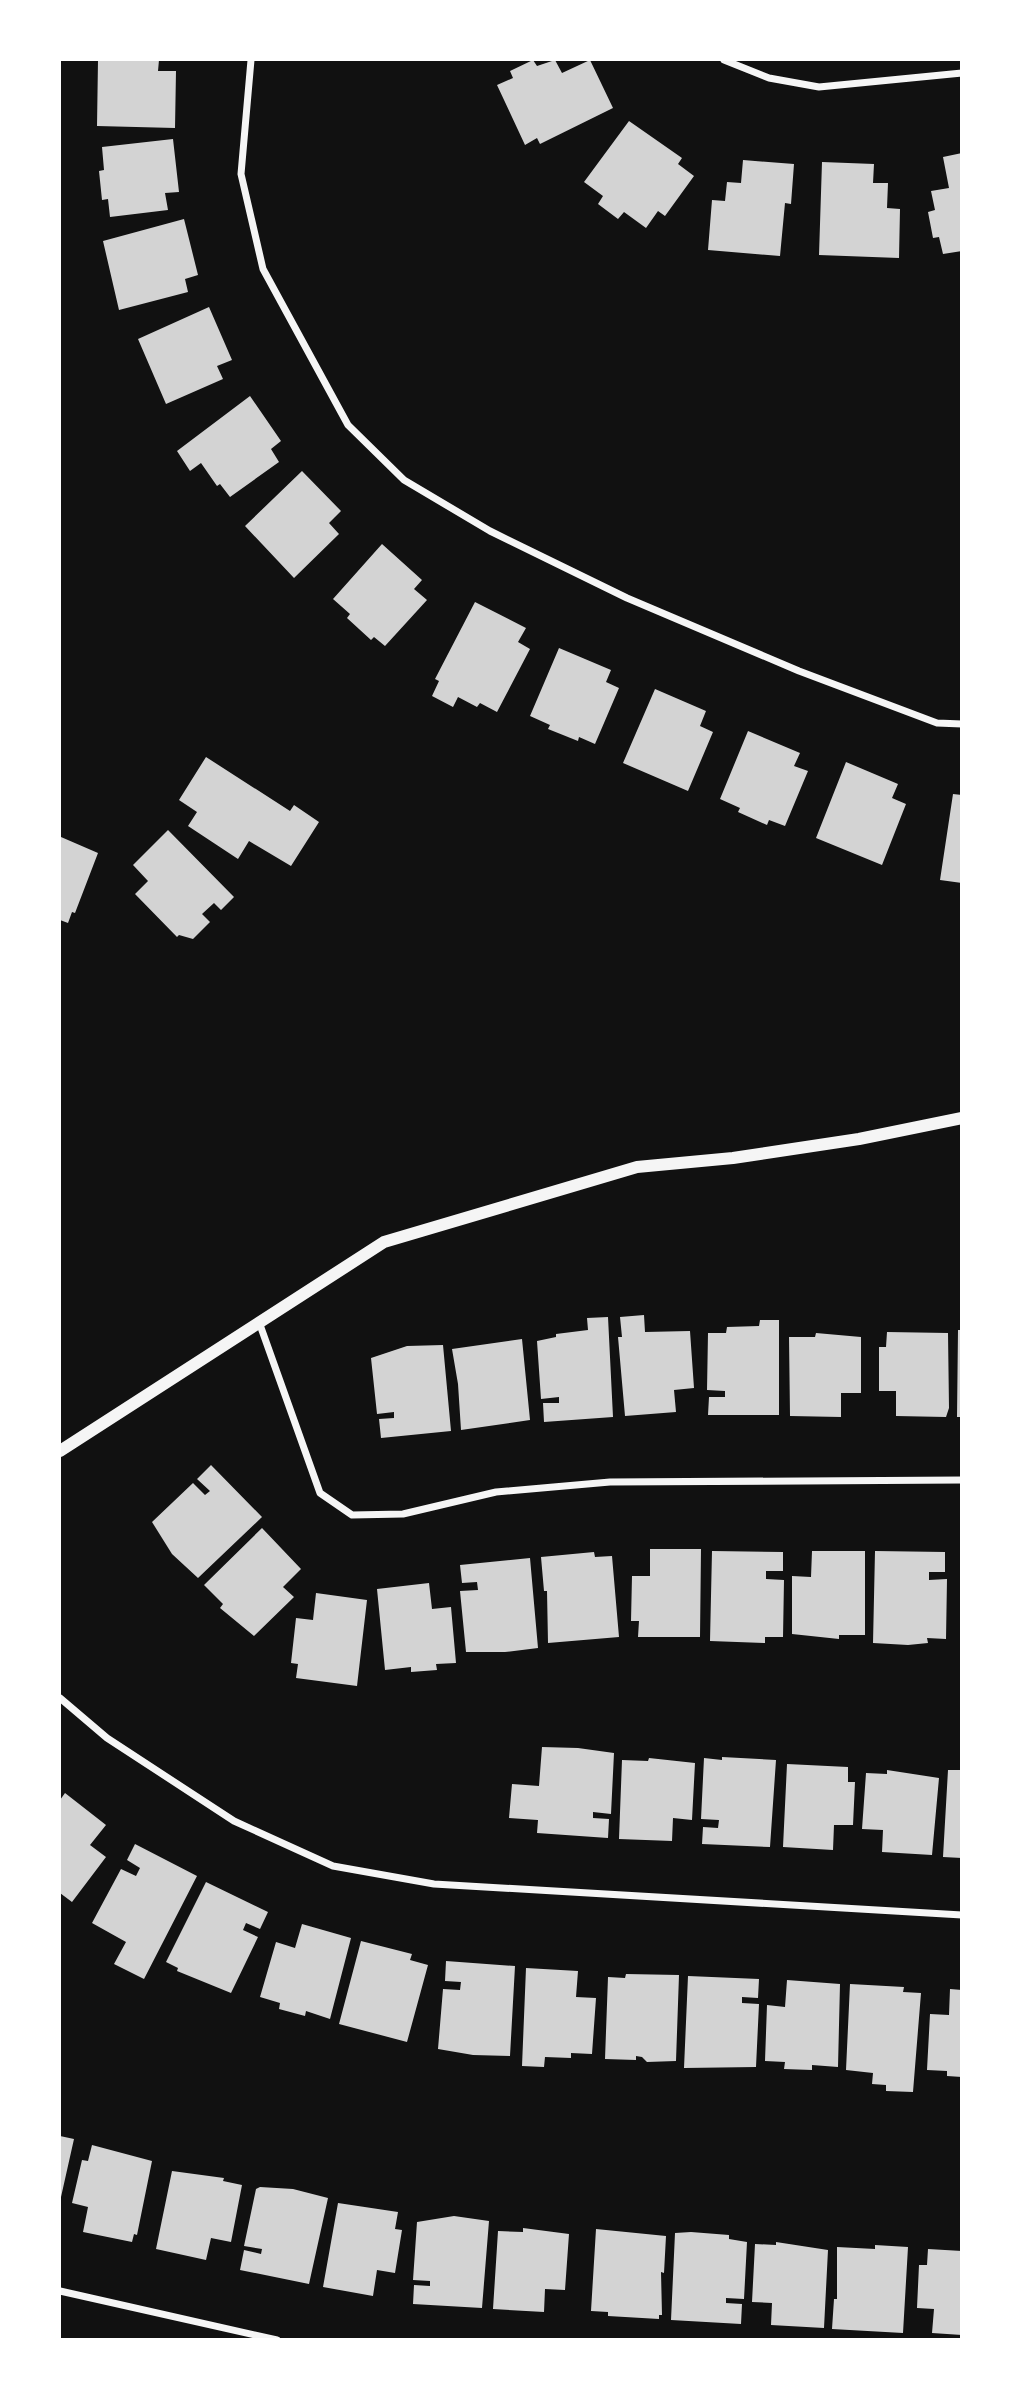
<svg xmlns="http://www.w3.org/2000/svg" width="1021" height="2399" font-family="'Space Grotesk',sans-serif">
<style>
.building{fill:#d3d3d3}
.lines{fill:none;stroke-linecap:round;stroke-linejoin:round}
.minor{stroke:#f5f5f5;stroke-width:7}
.tertiary{stroke:#f5f5f5;stroke-width:12}
</style>
<rect width="100%" height="100%" fill="#111"/>
<path class="building" d="M98 60H159L158 71H176L175 128 97 126Z
M533 60 537 66 555 60 562 73 590 60 613 108 540 144 537 138 525 145 497 85 513 78 510 71Z
M629 121 682 158 678 164 694 176 665 216 658 211 646 228 624 212 618 219 598 204 603 196 584 182Z
M173 139 179 192 165 193 168 210 110 217 108 199 102 200 99 171 104 170 102 147Z
M962 153V251L943 254 939 237 933 238 928 212 935 210 931 191 949 188 943 157Z
M743 160 794 164 791 204 785 203 780 256 708 250 712 200 725 201 727 182 741 183Z
M822 162 874 164 873 183H888L887 208 900 209 899 258 819 255Z
M184 219 198 275 185 279 188 292 119 310 103 241Z
M209 307 232 360 217 366 223 379 166 404 138 339Z
M250 396 281 441 271 449 279 462 230 497 220 484 217 486 201 463 190 471 177 451Z
M302 471 341 511 329 523 339 534 294 578 245 526Z
M382 544 422 580 414 589 427 600 385 646 374 637 371 640 347 618 350 614 333 599Z
M475 602 526 628 518 642 530 649 497 712 480 703 477 707 458 697 453 707 432 696 439 681 435 679Z
M559 648 611 670 606 682 619 688 595 744 579 737 578 741 548 729 550 725 530 716Z
M655 689 706 711 700 726 713 732 688 791 623 763Z
M748 731 800 753 794 766 808 771 785 826 769 820 767 825 738 812 740 808 720 799Z
M206 757 290 811 294 805 319 822 291 866 249 841 238 859 188 826 197 812 179 800Z
M846 762 898 784 892 798 906 804 882 865 816 838Z
M953 794 962 795V883L940 880Z
M168 830 234 897 221 910 214 903 202 914 210 922 193 939 179 935 177 937 135 894 148 881 133 865Z
M61 837 98 853 75 913 72 912 68 923 60 920Z
M644 1315 645 1332 690 1331 694 1388 674 1390 676 1412 625 1416 618 1337H622L620 1317Z
M608 1317 613 1417 544 1422 543 1403H559V1397L541 1399 537 1341 556 1337V1334L588 1330 587 1318Z
M760 1320H779V1415H708L709 1397H725V1391L707 1390 708 1333H726L727 1327 759 1326Z
M958 1330H962V1417H957Z
M887 1332 948 1333 949 1408 946 1417 896 1416V1391H879V1347H886Z
M816 1333 861 1337V1393H841V1417L790 1416 789 1337H815Z
M522 1339 530 1420 461 1430 458 1384 452 1349Z
M443 1345 451 1431 381 1438 379 1419 394 1418V1412L377 1414 371 1358 407 1346Z
M211 1465 262 1517 198 1578 172 1554 152 1522 193 1483 205 1495 210 1491 197 1479Z
M262 1528 301 1569 283 1587 294 1597 254 1636 220 1608 223 1604 204 1585Z
M650 1549H701L700 1637H638L639 1621H631L632 1576H650Z
M712 1551 783 1552V1571H766V1579L784 1580 783 1637H765V1643L710 1641Z
M812 1551H865V1635H839V1639L792 1634V1576L811 1577Z
M875 1551 945 1552V1572H929V1580L947 1579 946 1639 927 1638 928 1643 908 1645 873 1643Z
M594 1552 595 1557 612 1556 619 1637 548 1643 547 1591H544L541 1557Z
M530 1558 538 1648 505 1652H466L460 1591 478 1590 477 1582 462 1583 460 1565Z
M429 1583 432 1609 451 1607 456 1663 436 1664 437 1670 411 1672V1667L385 1670 377 1589Z
M316 1593 367 1600 357 1686 296 1678 298 1664 291 1663 296 1618 313 1620Z
M542 1747 578 1748 614 1753 611 1814 593 1812V1818L609 1819 608 1838 537 1833 538 1820 509 1818 512 1784 539 1786Z
M722 1757 776 1760 770 1847 702 1844 703 1827 718 1828 719 1820 701 1819 704 1758 722 1760Z
M649 1758 695 1763 692 1820 673 1818 672 1841 619 1839 622 1760 648 1761Z
M787 1764 848 1767V1782H855L853 1825H834L833 1850 783 1847Z
M887 1770 939 1778 932 1855 882 1852 883 1830 862 1829 866 1773 887 1774Z
M948 1770H962V1858L943 1857Z
M65 1793 106 1825 90 1845 106 1857 72 1902 60 1893V1800Z
M135 1844 197 1876 144 1979 114 1964 126 1942 92 1923 121 1869 136 1876 140 1868 127 1860Z
M206 1882 268 1912 260 1929 246 1923 243 1930 258 1937 231 1993 177 1971 178 1968 166 1962Z
M302 1924 351 1938 330 2019 306 2011 305 2016 279 2009 280 2003 260 1997 276 1942 295 1948Z
M361 1941 412 1954 410 1960 428 1965 407 2042 339 2024Z
M446 1961 515 1966 510 2056 473 2055 438 2049 443 1989 460 1990 461 1982 445 1981Z
M526 1968 578 1971 576 1997 596 1998 592 2054 571 2053V2058L545 2057 544 2067 522 2066Z
M626 1974 679 1975 676 2061 647 2062 642 2057 636 2056V2060L605 2059 608 1977 625 1978Z
M688 1976 759 1979 758 1998 742 1997V2003L759 2004 756 2067 684 2068Z
M787 1980 840 1984 838 2067 812 2065V2070L784 2069 785 2062 765 2061 767 2005 785 2007Z
M850 1984 904 1987 903 1992 921 1993 913 2092 886 2091V2085L872 2084 873 2073 846 2070Z
M950 1989 962 1990V2077L947 2076V2071L927 2070 930 2014 949 2015Z
M60 2136 74 2139 61 2197H60Z
M92 2145 152 2161 137 2235 134 2234 132 2242 83 2232 88 2207 72 2203 82 2160 88 2161Z
M172 2171 224 2178 223 2181 242 2185 231 2242 211 2238 206 2260 156 2249Z
M260 2187 293 2189 328 2198 309 2284 240 2270 244 2250 261 2254 262 2249 244 2246 256 2189Z
M338 2203 398 2212 395 2229 402 2230 395 2273 377 2270 373 2296 323 2287Z
M454 2216 489 2221 482 2308 413 2304 414 2285 430 2286V2281L413 2280 417 2222Z
M523 2228 569 2234 565 2290 545 2289 544 2312 493 2309 498 2231 523 2232Z
M596 2229 666 2236 664 2273 661 2272 662 2315H659V2319L608 2316V2312L591 2311Z
M691 2232 729 2235V2239L747 2242 744 2299 726 2298V2303L742 2304 741 2324 671 2320 675 2233Z
M776 2242 828 2250 824 2328 771 2325 772 2303 752 2302 755 2244 776 2245Z
M875 2245 908 2247 903 2333 832 2329 834 2299H837V2247L875 2249Z
M928 2249 962 2251V2335L932 2333 934 2309 917 2308 919 2265H927Z"/>
<g class="lines">
<path class="minor" d="M251 60 241 174 263 269 348 425 404 480 490 531 627 598 799 671 937 723 962 724
M724 60 769 78 819 87 962 73
M259 1322 320 1493 352 1515 403 1514 496 1492 610 1482 962 1480
M60 1698 107 1738 234 1821 333 1866 434 1884 962 1915
M60 2291 277 2340"/>
<path class="tertiary" d="M60 1451 384 1242 637 1167 733 1158 859 1139 962 1118"/>
</g>
<rect width="1021" height="2399" fill="none" stroke="#ffffff" stroke-width="122"/>
</svg>
